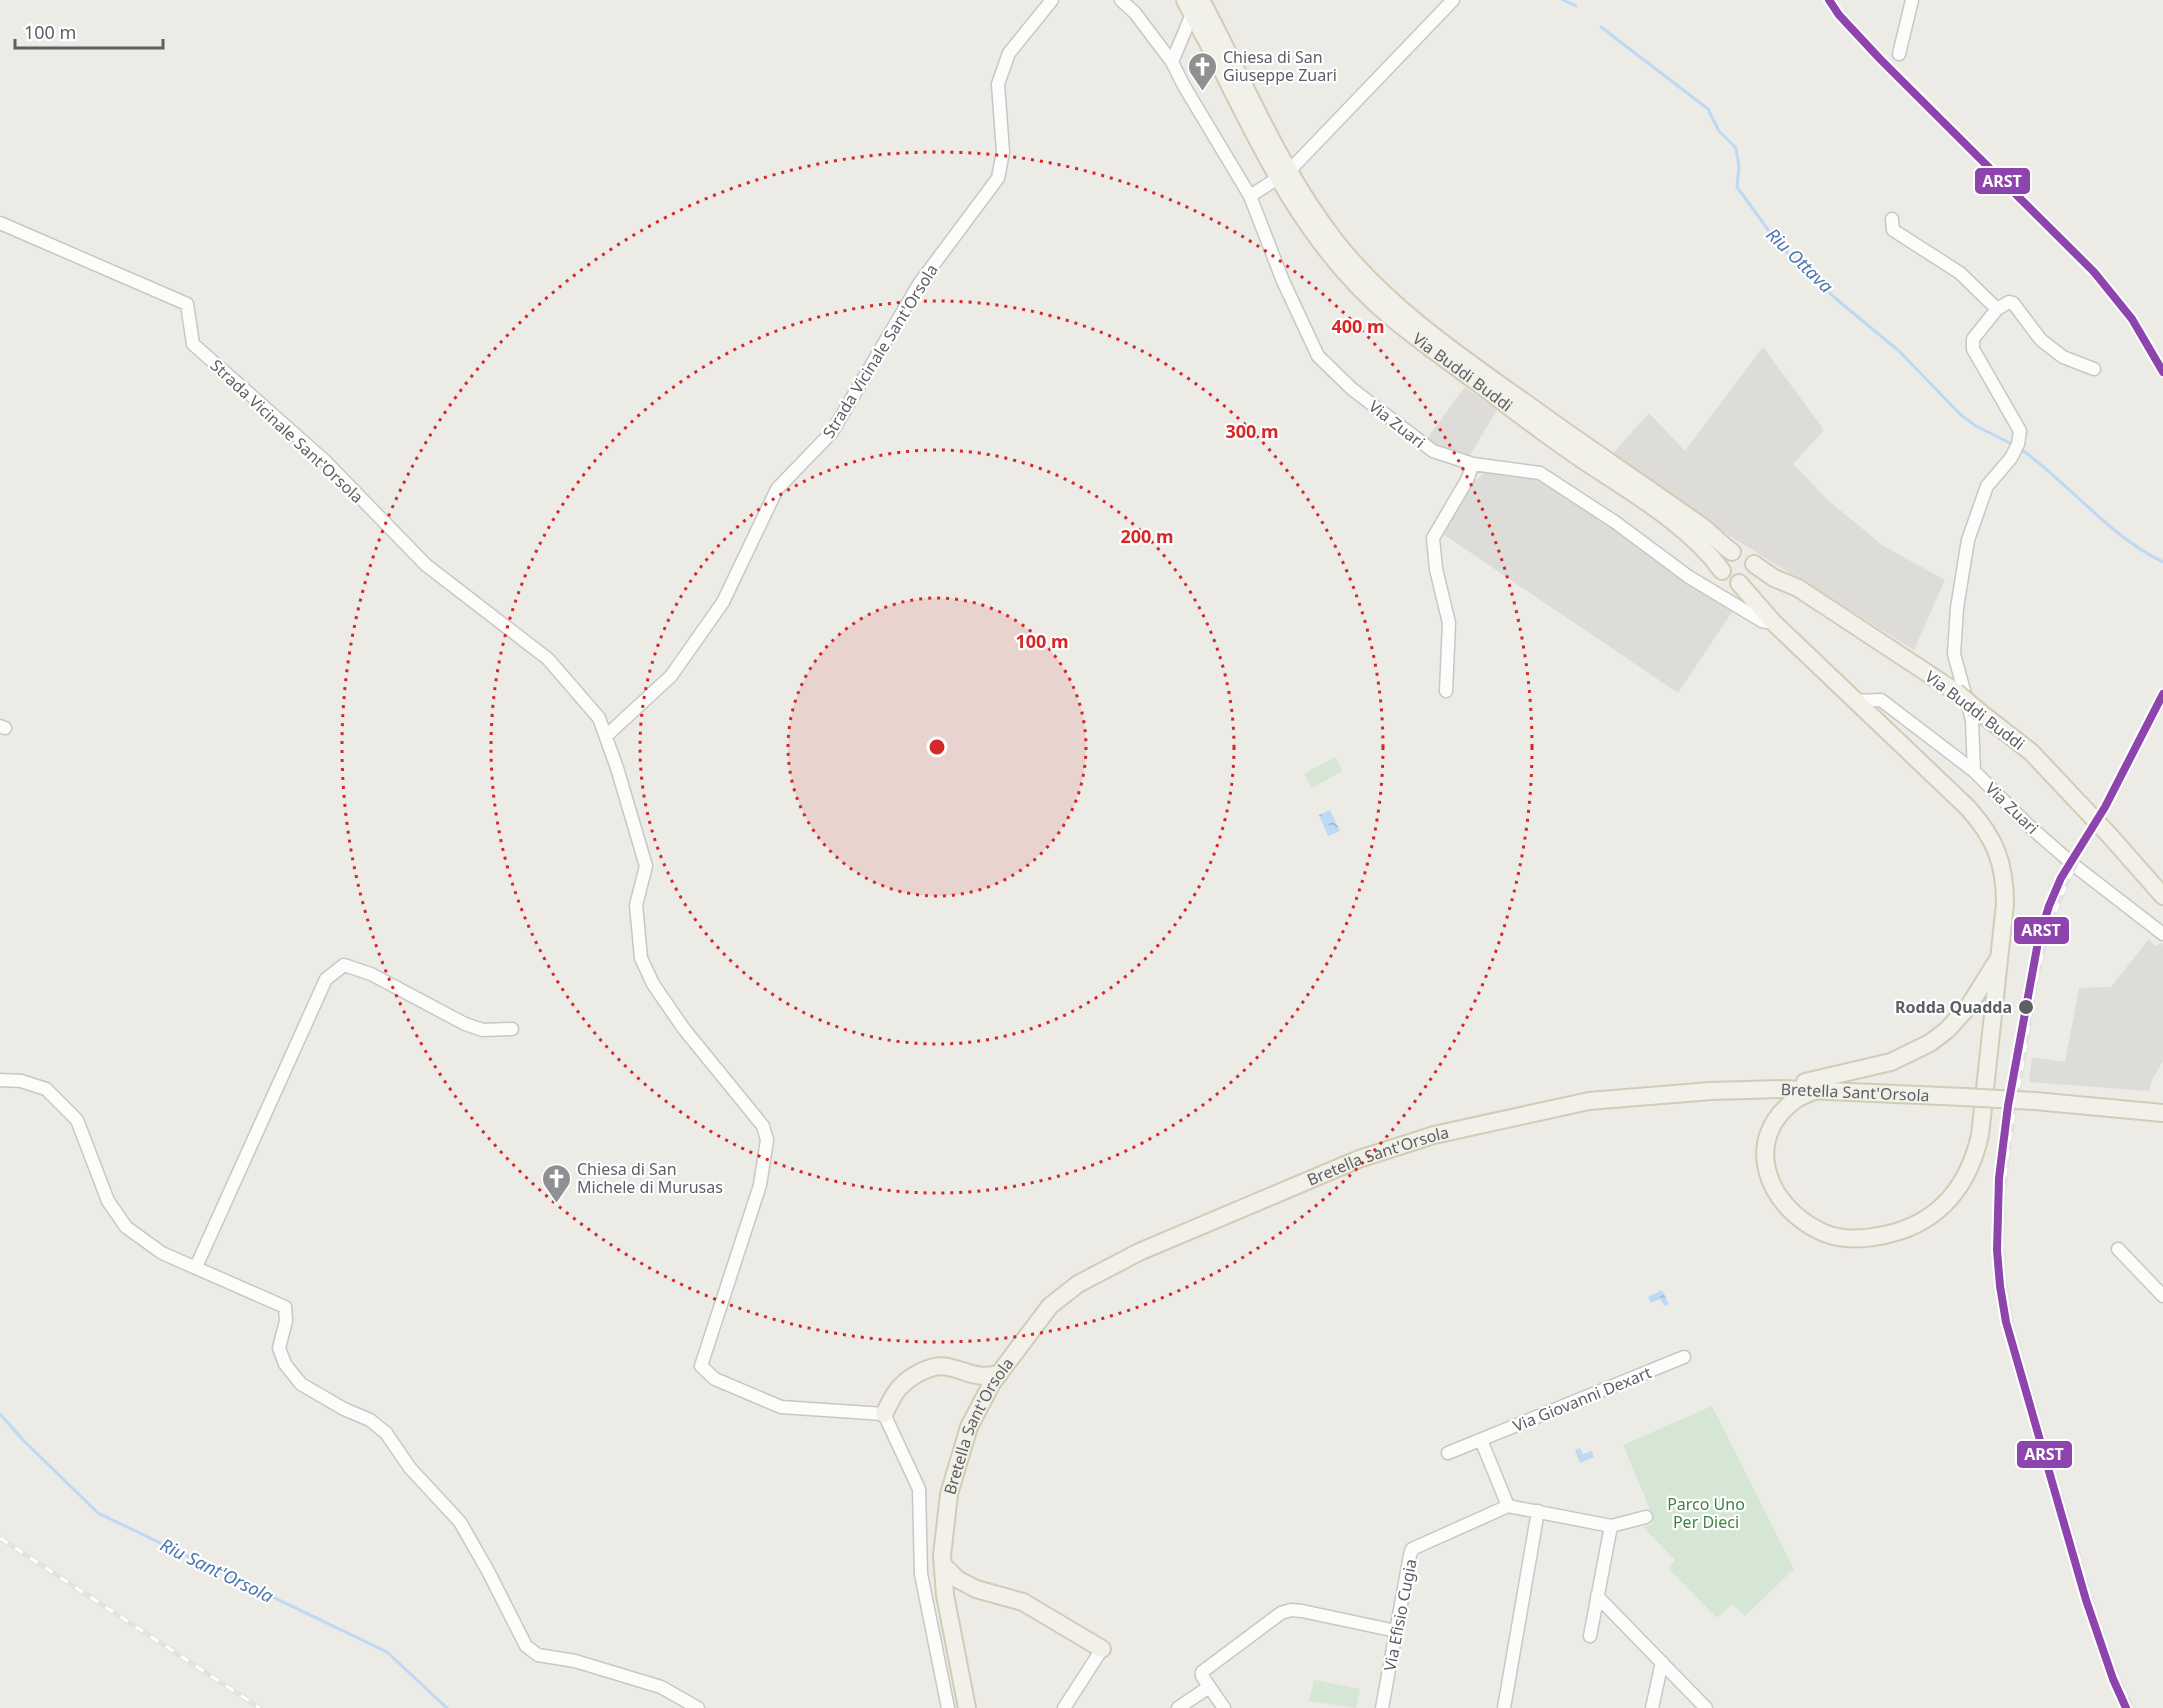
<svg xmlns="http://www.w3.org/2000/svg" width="2163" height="1708" font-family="'Noto Sans',sans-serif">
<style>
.industrial{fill:#dddcd8}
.green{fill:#d5e7d4}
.water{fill:url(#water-ripples)}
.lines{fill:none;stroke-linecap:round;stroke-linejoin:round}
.stream{stroke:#bed9f3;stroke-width:3}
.minor-casing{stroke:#c8c7c7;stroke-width:15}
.major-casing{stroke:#d2ccb6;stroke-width:20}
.minor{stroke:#fcfcfb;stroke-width:12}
.major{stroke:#f2f1e9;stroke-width:16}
.rail-casing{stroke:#e3e2e2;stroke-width:5}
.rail{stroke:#fff;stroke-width:3;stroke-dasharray:9;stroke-linecap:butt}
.major-bridge-casing{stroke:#d2ccb6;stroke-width:20;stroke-linecap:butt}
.major-bridge{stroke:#f2f1e9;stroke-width:16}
.rail-1-casing{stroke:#fff;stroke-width:12}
.rail-1{stroke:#8e44ad;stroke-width:8}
.ring{fill:none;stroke:#d62828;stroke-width:3;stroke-dasharray:3 6}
.stop-dot{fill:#5c5f64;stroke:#fff;stroke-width:2}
.labels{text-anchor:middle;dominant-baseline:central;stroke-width:4.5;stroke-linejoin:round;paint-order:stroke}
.poi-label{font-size:16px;fill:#5c5f64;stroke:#fff;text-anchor:start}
.street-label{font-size:16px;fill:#5c5f64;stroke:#fff}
.stop-label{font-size:16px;font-weight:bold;fill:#5c5f64;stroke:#fff;text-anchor:end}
.park-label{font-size:16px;fill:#3c8344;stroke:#fff}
.water-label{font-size:18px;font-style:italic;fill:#4b76b2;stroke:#fff}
.centre{fill:#d62828;stroke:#fff;stroke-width:3}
.ring-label{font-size:18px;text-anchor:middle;font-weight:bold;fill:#d62828;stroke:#fff;stroke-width:4.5;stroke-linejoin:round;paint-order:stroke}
.line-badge{stroke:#fff;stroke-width:2}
.badge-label{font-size:16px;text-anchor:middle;font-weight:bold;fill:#fff}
</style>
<defs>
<pattern id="water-ripples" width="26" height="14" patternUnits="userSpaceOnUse" patternTransform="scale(1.5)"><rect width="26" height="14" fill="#bed9f3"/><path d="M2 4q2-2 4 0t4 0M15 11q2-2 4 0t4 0" fill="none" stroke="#9eb3c8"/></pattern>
</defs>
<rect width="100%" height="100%" fill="#ecebe6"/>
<path class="industrial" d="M1763 347 1824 430 1793 464 1828 500 1882 545 1945 580 1914 650 1607 460 1649 413 1685 451Z
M1465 387 1497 410 1467 460 1426 440Z
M1486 472 1511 474 1555 485 1734 609 1678 693 1440 532 1468 486Z
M2149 939 2155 946 2161 943 2163 945V1061L2152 1080 2149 1091 2029 1082 2032 1057 2065 1062 2079 988 2111 987Z"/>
<path class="green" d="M1335 757 1343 771 1312 788 1304 774Z
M1712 1406 1794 1569 1745 1616 1732 1604 1717 1618 1668 1568 1675 1560 1643 1527 1653 1524 1649 1507 1623 1445Z
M1314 1680 1360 1689 1356 1708 1309 1701Z"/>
<path class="water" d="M1330 810 1340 831 1328 836 1319 815Z
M1662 1290 1669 1304 1665 1306 1660 1299 1651 1303 1648 1297Z
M1580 1448 1583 1454 1592 1451 1594 1457 1580 1463 1575 1450Z"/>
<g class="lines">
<path class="stream" d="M1563 0 1576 6
M1601 27 1708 109 1719 131 1736 148 1739 167 1737 187 1777 242 1798 264 1835 298 1899 351 1961 415 1976 426 2014 445
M2022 450C2071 485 2109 536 2163 562
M0 1414 24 1441 98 1513 387 1652 447 1708"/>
<defs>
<path id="minor" d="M1121 0 1135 13 1172 62 1192 14
M1899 54 1912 0
M1172 62 1184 86 1250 196 1283 281 1318 356 1352 389 1433 451 1473 464 1540 473 1615 522 1689 577 1762 621 1774 623
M1289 171 1453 0
M1250 196 1278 178
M1892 219 1893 230 1960 273 1997 309
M0 223 187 304 193 344 324 460 426 565 548 659 599 718 617 768 646 866 636 905 641 958 653 984 684 1029 763 1126 767 1140 760 1185 701 1366 715 1379 781 1407 884 1414 919 1489 921 1574 948 1708
M1446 691 1449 623 1436 569 1433 538 1467 480 1473 464
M1855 701 1881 700 1974 771 2029 826 2075 866 2163 934
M0 726 5 728
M606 736 671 676 723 602 777 489 832 432 919 284 998 178 1003 152 998 84 1009 53 1052 0
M1974 771 1972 720 1954 654 1957 608 1968 540 1987 486 2011 458 2018 444 2020 431 1973 349V339L1997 309 2009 302 2013 303 2041 340 2063 357 2094 369
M0 1080 21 1081 46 1089 77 1120 108 1201 126 1227 162 1253 285 1307 286 1321 279 1348 285 1364 301 1384 344 1409 370 1420 386 1433 410 1468 460 1522 488 1571 526 1646 538 1655 575 1661 661 1687 698 1708
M2118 1249 2163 1296
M196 1267 326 979 344 965 371 974 465 1024 483 1030 512 1029
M1481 1440 1508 1506
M1448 1453 1684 1357
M1597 1596 1706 1708
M1590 1636 1611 1526
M1064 1708 1102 1649
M1178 1708 1209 1687
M1224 1708 1202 1676V1672L1281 1613 1291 1610 1302 1611 1396 1631
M1382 1708 1410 1555 1412 1549 1508 1506 1611 1526 1646 1517
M1504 1708 1538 1511
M1652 1708 1662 1662"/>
<g id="major">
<path id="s1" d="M1185 0C1199 27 1214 53 1227 80 1273 172 1317 258 1398 323 1424 344 1451 363 1478 383 1511 408 1543 433 1577 456 1625 489 1688 523 1722 571"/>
<path d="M1201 0C1244 81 1279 169 1336 242 1393 314 1473 365 1548 419 1597 454 1648 488 1697 523 1710 531 1719 543 1732 552"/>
<path d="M1754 564 1774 578 1798 588 1956 692"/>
<path d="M1739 583 1774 623 1968 808C1995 838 2005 863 2005 904L1980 1135C1967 1193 1932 1229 1873 1237 1856 1240 1835 1239 1820 1231 1767 1206 1741 1140 1795 1100 1801 1096 1809 1093 1816 1090"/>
<path d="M1981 713 2031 752 2080 804"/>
<path d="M2111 837 2163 896"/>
<path d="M1805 1082 1891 1062 1930 1043 1947 1030 1969 1006 1997 961"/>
<path d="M2035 1101 2163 1113"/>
<path d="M884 1414C889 1405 894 1392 901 1386 912 1375 933 1363 948 1367 971 1372 974 1379 999 1374"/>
<path d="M943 1565 957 1579 976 1589 1023 1602 1102 1649"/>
<path id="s2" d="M967 1708 945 1595 942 1556 949 1494 969 1427 992 1383 1050 1306 1078 1284 1139 1252 1359 1159 1434 1135 1589 1101 1711 1091 1783 1089 1964 1097"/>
</g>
</defs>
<use href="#minor" class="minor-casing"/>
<use href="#major" class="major-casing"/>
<use href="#minor" class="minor"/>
<use href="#major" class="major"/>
<defs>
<path id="rail" d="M2105 806C2087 841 2068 876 2055 913 2037 961 2031 1011 2023 1061 2006 1160 1989 1241 2016 1341L2091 1599 2117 1676 2132 1708
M0 1538 260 1708"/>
</defs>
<use href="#rail" class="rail-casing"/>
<use href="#rail" class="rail"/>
<defs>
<path id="major-bridge" d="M1956 692 1981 713
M2080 804 2111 837
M1964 1097 2035 1101"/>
</defs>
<use href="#major-bridge" class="major-bridge-casing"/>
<use href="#major-bridge" class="major-bridge"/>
<defs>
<path id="rail-1" d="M1829 0 1839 15 1881 60 2094 272 2132 319 2163 372
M2126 1708 2113 1679 2086 1600 2006 1322 2000 1286 1997 1250 1999 1178 2008 1106 2038 942 2049 906 2061 878 2105 807 2163 694"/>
</defs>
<use href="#rail-1" class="rail-1-casing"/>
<use href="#rail-1" class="rail-1"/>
</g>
<circle cx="937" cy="747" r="149" fill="#d62828" fill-opacity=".12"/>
<g class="ring">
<circle cx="937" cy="747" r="149"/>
<circle cx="937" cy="747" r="297"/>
<circle cx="937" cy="747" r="446"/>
<circle cx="937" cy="747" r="595"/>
</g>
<defs>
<symbol id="church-pin" viewBox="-11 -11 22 30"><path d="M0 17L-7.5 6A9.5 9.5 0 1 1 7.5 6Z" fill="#8e9092" stroke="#fff"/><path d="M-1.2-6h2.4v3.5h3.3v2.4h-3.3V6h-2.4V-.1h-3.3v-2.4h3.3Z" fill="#fff"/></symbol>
</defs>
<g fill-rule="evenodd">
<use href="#church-pin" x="1186" y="50" width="33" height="45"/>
<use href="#church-pin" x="540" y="1162" width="33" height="45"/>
</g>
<circle class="stop-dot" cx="2026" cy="1007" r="8"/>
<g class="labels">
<g class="poi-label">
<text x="1223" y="57">Chiesa di San<tspan x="1223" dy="18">Giuseppe Zuari</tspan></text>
<text x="577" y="1169">Chiesa di San<tspan x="577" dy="18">Michele di Murusas</tspan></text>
</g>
<g class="street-label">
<text transform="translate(880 351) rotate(-58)">Strada Vicinale Sant'Orsola</text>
<text stroke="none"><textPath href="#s1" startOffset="471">Via Buddi Buddi</textPath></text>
<text transform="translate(1397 424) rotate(38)">Via Zuari</text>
<text transform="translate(287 431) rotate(43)">Strada Vicinale Sant'Orsola</text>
<text transform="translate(1975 710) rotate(37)">Via Buddi Buddi</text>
<text transform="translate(2012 808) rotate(44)">Via Zuari</text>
<text stroke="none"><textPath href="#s2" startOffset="1280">Bretella Sant'Orsola</textPath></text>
<text stroke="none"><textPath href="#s2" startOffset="795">Bretella Sant'Orsola</textPath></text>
<text transform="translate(1582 1399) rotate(-22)">Via Giovanni Dexart</text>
<text stroke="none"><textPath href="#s2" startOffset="291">Bretella Sant'Orsola</textPath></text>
<text transform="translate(1400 1615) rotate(-79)">Via Efisio Cugia</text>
</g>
<g class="stop-label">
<text x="2012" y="1007">Rodda Quadda</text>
</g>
<g class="park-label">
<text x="1706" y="1504">Parco Uno<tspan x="1706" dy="18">Per Dieci</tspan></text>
</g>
<g class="water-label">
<text transform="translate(1800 260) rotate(44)">Riu Ottava</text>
<text transform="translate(217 1570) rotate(26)">Riu Sant'Orsola</text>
</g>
</g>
<circle cx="937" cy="747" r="9" class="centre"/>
<g class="ring-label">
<text x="1358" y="333">400 m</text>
<text x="1252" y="438">300 m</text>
<text x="1147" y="543">200 m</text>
<text x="1042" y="648">100 m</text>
</g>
<g class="line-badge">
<rect x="1974" y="167" width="57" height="28" rx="6" fill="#8e44ad"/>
<rect x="2013" y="916" width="57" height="29" rx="6" fill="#8e44ad"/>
<rect x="2016" y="1440" width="57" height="29" rx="6" fill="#8e44ad"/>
</g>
<g class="badge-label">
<text x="2002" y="187">ARST</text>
<text x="2041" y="936">ARST</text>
<text x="2044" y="1460">ARST</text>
</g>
<path d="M15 39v9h148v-9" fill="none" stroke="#5c5f64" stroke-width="3"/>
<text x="24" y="39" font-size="18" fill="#5c5f64" stroke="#ffffff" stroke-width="4.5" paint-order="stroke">100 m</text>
</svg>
